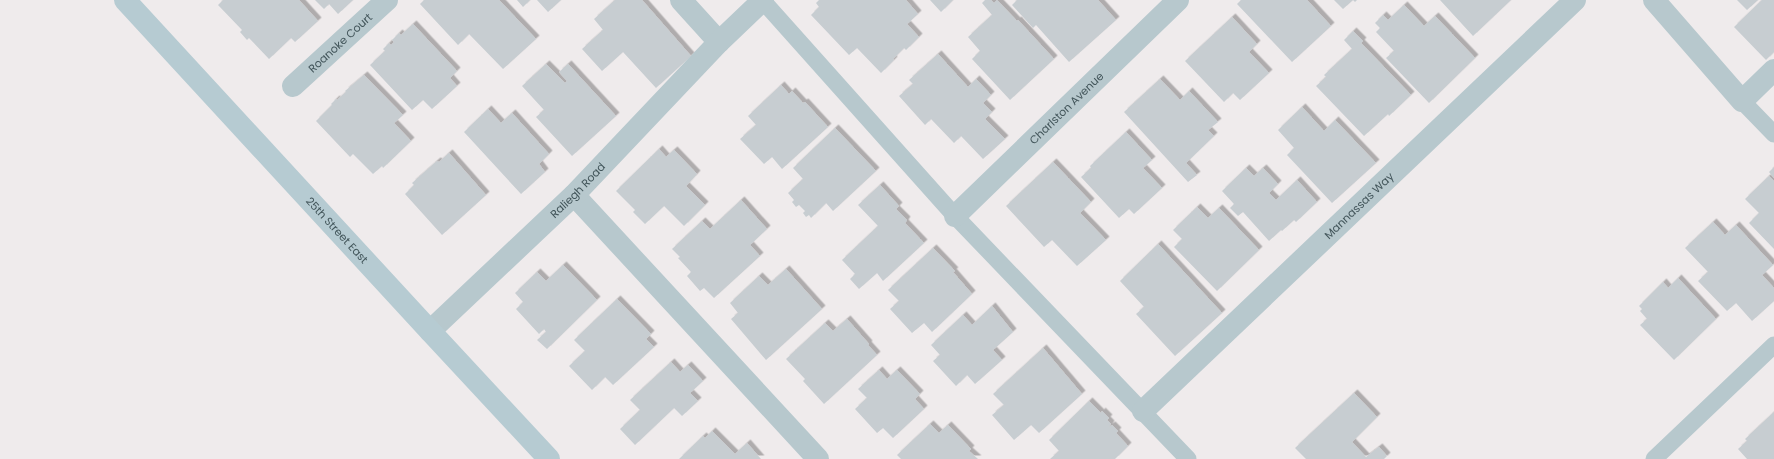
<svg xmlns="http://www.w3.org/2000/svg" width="1774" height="459" font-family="Poppins,sans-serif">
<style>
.building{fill:#c7cdd1;filter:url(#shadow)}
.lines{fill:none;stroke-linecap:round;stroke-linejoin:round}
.lane{stroke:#b7c8cd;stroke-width:17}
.street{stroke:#b7c8cd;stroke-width:22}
.secondary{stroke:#b6cbd2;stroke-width:22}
.labels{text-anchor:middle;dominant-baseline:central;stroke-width:4;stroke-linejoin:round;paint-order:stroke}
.street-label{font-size:11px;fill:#42555a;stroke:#fff}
</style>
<defs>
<filter id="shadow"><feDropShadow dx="3.5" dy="-3.5" stdDeviation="0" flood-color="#0004"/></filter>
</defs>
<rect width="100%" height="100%" fill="#efebec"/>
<path class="building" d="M223 0H299L318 21 295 42 291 38 269 59 249 38 247 40 240 32 242 30 218 5Z
M315 0H353L338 14 329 4 324 9Z
M424 0H499L536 39 503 69 469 34 458 45 420 4Z
M517 0H530L523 7Z
M537 0H561L548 12Z
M615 0H642L691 56 656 88 623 52 602 71 582 49 603 30 594 19Z
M819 0H906L918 14 907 24 919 37 906 50 904 48 893 59 894 60 881 73 857 48 849 55 811 15 819 7 816 3Z
M930 0H953L941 12Z
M985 0H991L994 3 997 0 1017 21 1018 20 1054 59 1010 100 972 59 980 51 968 37 992 15 982 3Z
M1017 0H1098L1116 20 1069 62 1036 25 1033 28 1012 5Z
M1241 0H1307L1331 26 1292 62 1237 4Z
M1334 0H1357L1355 2 1353 0 1343 9Z
M1440 0H1511L1473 36Z
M1737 0H1758L1747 10Z
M1762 0H1774V52L1766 60 1734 27Z
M1404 5 1424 26 1435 16 1475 58 1429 103 1386 58 1394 51 1376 32 1380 28 1375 23 1383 15 1388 20Z
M1232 17 1257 44 1249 52 1269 73 1240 100 1233 93 1224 102 1185 61Z
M413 24 457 71 450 78 457 86 432 109 423 100 412 110 370 65 385 51 383 49 389 43 391 45 394 42 392 40 399 33 401 35Z
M1353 31 1363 41 1361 43 1411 95 1389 116 1388 114 1364 136 1316 86 1326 77 1324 75 1352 49 1344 40Z
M938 54 968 87 976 79 991 95 983 103 992 112 985 119 1005 139 983 159 961 136 954 143 931 119 925 125 899 96 913 84 909 80Z
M546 64 565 83 567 81 559 72 568 64 616 116 572 156 536 117 544 110 522 86Z
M364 75 403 115 394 123 411 141 383 168 382 166 373 174 353 154 350 157 316 121 332 105 331 104 336 99 337 100 346 92 345 91Z
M1160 79 1180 100 1189 91 1218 122 1208 130 1214 136 1186 163 1197 175 1188 182 1124 112Z
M781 85 789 94 792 91 803 103 805 102 828 127 782 169 772 157 764 164 740 139 756 125 748 116Z
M1302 107 1324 131 1335 120 1376 163 1332 203 1287 155 1294 148 1278 130Z
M488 109 501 123 512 113 549 154 539 164 545 172 521 194 464 132Z
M835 128 876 171 833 211 826 203 811 218 809 215 806 217 803 213 805 211 799 205 796 207 792 202 794 200 788 193 803 179 793 168Z
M1126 132 1152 160 1143 168 1162 188 1134 214 1129 209 1119 218 1081 177 1091 168 1090 166Z
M659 149 666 157 674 150 697 174 686 186 705 205 684 226 664 206 645 224 633 212 635 210 616 191Z
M449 153 486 195 442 235 405 194 414 185 412 183 437 161 439 162Z
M1053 162 1091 202 1080 213 1106 240 1077 266 1052 240 1044 247 1006 206Z
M1774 167V178L1769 172Z
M1246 168 1254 176 1263 168 1278 184 1269 193 1276 200 1297 180 1317 202 1296 222 1294 220 1282 231 1281 230 1269 241 1243 212 1238 216 1230 208 1234 204 1222 191Z
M1769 176 1774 181V249L1749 223 1759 213 1745 199Z
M880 185 899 206 896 209 907 220 905 223 924 243 883 281 877 273 859 289 850 279 855 274 842 260 878 226 858 205Z
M741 200 767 229 750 245 760 256 714 298 704 288 700 291 687 276 691 272 678 258 680 257 672 249 702 221 710 229Z
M1197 207 1208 218 1219 208 1259 250 1217 291 1174 247 1182 239 1173 230Z
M1713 222 1725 235 1736 225 1773 265 1762 275 1774 288V301L1752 321 1736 303 1727 311 1698 281 1708 272 1685 248Z
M1158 244 1222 313 1175 356 1136 314 1144 307 1120 281Z
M933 248 955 271 953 272 972 294 932 332 924 323 912 333 890 309 899 301 888 290Z
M563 265 597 300 547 349 537 340 546 332 544 329 539 334 516 309 523 302 515 293 537 272 546 281Z
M786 269 822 309 766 360 731 319 738 313 730 303 759 276 768 285Z
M1678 278 1716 319 1674 360 1640 325 1647 319 1640 311 1642 309 1639 306 1663 282 1668 288Z
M617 299 651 334 646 339 654 347 613 385 605 377 592 390 569 366 585 351 574 340Z
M992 306 1013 332 993 350 1002 360 975 384 967 375 956 386 933 361 940 355 931 345 963 315 972 325Z
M847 319 869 344 868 345 877 355 824 404 803 381 805 379 786 359 825 323 833 331Z
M1043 348 1082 394 1039 433 1031 425 1014 440 992 415 1004 405 993 394Z
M671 362 680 372 688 365 703 381 690 393 698 401 682 416 674 408 635 445 620 429 640 410 630 400Z
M879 370 887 379 897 370 920 394 915 399 924 409 893 438 883 428 877 433 855 409 867 398 858 389Z
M1354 393 1377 417 1352 442 1366 457 1379 447 1387 456 1384 459H1306L1295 448Z
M1089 401 1101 413 1102 411 1109 418 1107 420 1111 424 1109 427 1112 425 1118 431 1116 433 1128 446 1115 459H1050L1059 451 1049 440Z
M1774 412V459H1747L1738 449 1747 441 1745 439Z
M930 424 939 433 948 425 971 449 969 451 978 459H901L897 455Z
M712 431 735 454 747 443 761 459H679L703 436 705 438Z"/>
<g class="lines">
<path class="lane" d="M763 1 955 216 1188 459
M1742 101 1774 134
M1654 459 1774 345"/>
<g class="street">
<path d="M681 0 719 42"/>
<path d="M1654 0 1742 101 1774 70"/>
<path id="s1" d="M293 86 387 0"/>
<path d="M574 195 818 459"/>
<path id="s2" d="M955 216 1178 0"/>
<path id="s3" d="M430 331 574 195 719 42 763 0"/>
<path id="s4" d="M1143 411 1575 0"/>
</g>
<path class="secondary" id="s5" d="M125 0 430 331 549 459"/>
</g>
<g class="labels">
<g class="street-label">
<text stroke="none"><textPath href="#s1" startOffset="64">Roanoke Court</textPath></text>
<text stroke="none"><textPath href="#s2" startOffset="155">Charlston Avenue</textPath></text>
<text stroke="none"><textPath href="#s3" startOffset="204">Raliegh Road</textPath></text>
<text stroke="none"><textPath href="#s4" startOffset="298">Mannassas Way</textPath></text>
<text stroke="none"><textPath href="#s5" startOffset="313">25th Street East</textPath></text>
</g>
</g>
</svg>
